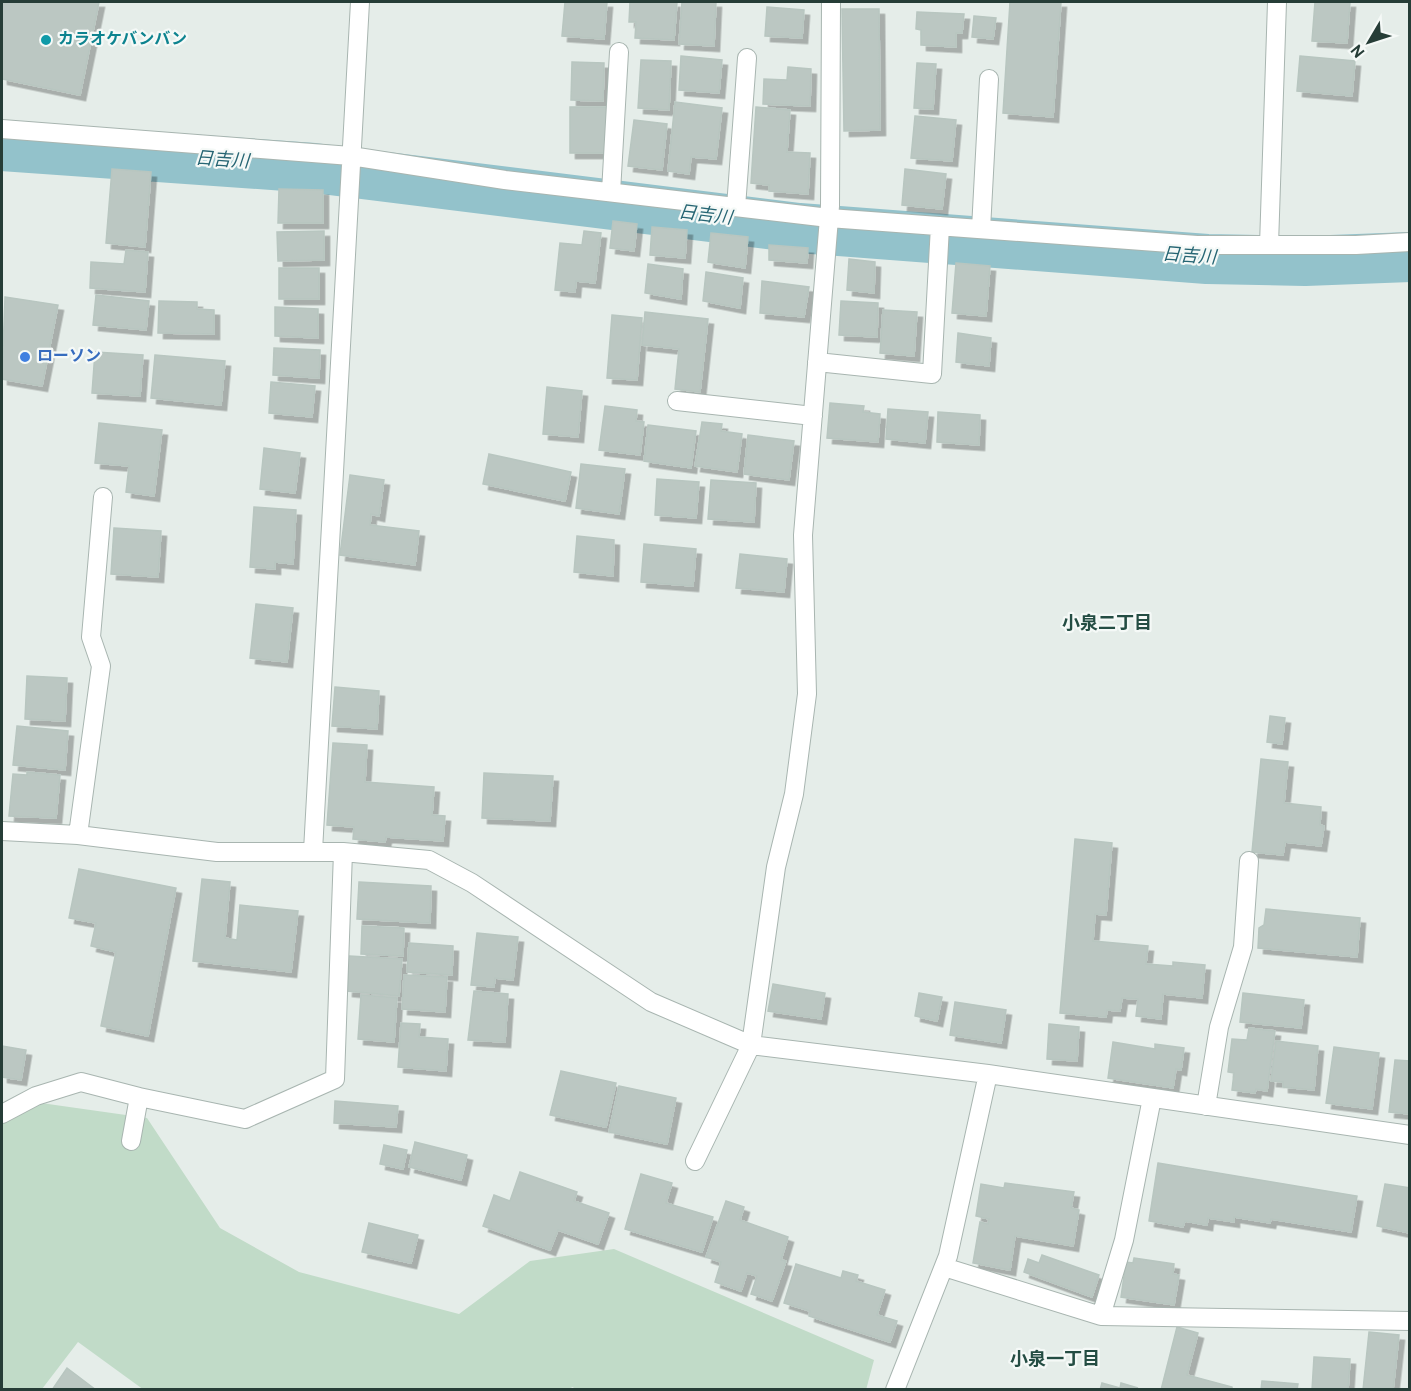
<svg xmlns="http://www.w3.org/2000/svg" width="1411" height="1391" font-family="Overpass,'Noto Sans JP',sans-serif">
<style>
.green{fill:#c1dbc8}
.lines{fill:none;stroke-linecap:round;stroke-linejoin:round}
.river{stroke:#93c2cb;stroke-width:50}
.building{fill:#bbc7c2;stroke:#b8c6c0;stroke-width:1.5;filter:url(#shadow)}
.street-casing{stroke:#a8b5b0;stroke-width:20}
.street{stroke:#fff;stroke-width:18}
.culture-dot{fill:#0f9aa8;stroke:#f5f9f7;stroke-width:2}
.shop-dot{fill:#3f7fe0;stroke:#f5f9f7;stroke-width:2}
.labels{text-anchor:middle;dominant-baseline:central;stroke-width:4.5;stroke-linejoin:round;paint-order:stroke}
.culture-label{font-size:16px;font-weight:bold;fill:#0d838f;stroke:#f5f9f7;text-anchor:start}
.shop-label{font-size:16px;font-weight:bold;fill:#366cbe;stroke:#f5f9f7;text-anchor:start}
.water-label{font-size:18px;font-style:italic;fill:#266573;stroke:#f5f9f7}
.neighbourhood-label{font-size:18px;font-weight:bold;fill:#244d43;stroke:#f5f9f7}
</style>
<defs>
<filter id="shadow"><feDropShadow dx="5.5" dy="5.5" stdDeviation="0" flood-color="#0004"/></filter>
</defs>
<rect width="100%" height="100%" fill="#e5ede9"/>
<path class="green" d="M34 1102 147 1118 220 1228 299 1272 459 1314 530 1261 614 1249 874 1360 866 1390H575L573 1387 565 1390H144L78 1342 42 1389 2 1390V1119Z"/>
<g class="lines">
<path class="river" d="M2 146 314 168 799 228 1207 259 1305 261 1410 257"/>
</g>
<path class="building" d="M2 2H99L80 95 2 79Z
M565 2H607L604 39 562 36Z
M630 2H677L674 40 635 38 636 22H629Z
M682 2H716L714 46 679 44Z
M1010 2H1061L1053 117 1003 113Z
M1315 2H1350L1347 43 1312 41Z
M767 7 804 10 802 38 765 36Z
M842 9H879L880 130 844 131Z
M917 12 964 14 962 33H956V47L921 45V30L916 29Z
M974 16 996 18 993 39 972 37Z
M681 56 722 60 719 93 679 90Z
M1300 56 1355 61 1352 96 1297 91Z
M641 60 671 61 669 110 638 108Z
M572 62 604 63 603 101 571 100Z
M917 63 936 64 933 109 914 108Z
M788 67 811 69 810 106 763 104 764 79 787 80Z
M675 102 722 108 716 159 691 157 689 174 668 171Z
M570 107H607V153H570Z
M756 107 790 110 787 152 810 153 808 194 769 191V185L751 183Z
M915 116 956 120 952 161 911 158Z
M634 120 667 124 662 170 628 166Z
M112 169 151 172 145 247 106 243Z
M905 169 946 174 942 209 902 205Z
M279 189 323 190V223H278Z
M613 221 637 224 634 251 610 248Z
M652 227 687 230 685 258 650 255Z
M324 231V260L278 261 277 232Z
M584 231 601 233 595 283 576 281 575 292 555 290 560 243 582 245Z
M711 233 748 237 745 268 708 262Z
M769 245 808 248 807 263 769 260Z
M126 250 148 252 145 292 90 288 91 262 124 264Z
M849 259 875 262 874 293 847 290Z
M956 263 990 266 986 316 952 313Z
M648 264 683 269 681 299 645 293Z
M279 268H319V299H279Z
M706 272 743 278 740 308 703 301Z
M762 281 809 287 804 317 760 313Z
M96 295 149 301 146 330 93 325Z
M5 297 58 305 42 386 2 379Z
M159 301 197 302V309L214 310V334L158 333Z
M841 301 878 303 877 337 839 335Z
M275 307 318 309V338L275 336Z
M883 310 917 312 914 356 880 353Z
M645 312 708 319 700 392 675 389 679 349 642 345Z
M612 315 642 318 637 380 607 378Z
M958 333 991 338 989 366 956 362Z
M274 348 320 350 319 378 273 375Z
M95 352 143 355 140 396 92 393Z
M155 355 225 361 221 405 151 398Z
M271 382 315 386 312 417 269 413Z
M547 387 582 391 578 437 543 434Z
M830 403 864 406 863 412 880 414 878 442 827 438Z
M605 406 637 410 636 421 644 422 640 455 599 450Z
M888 409 928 412 925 443 886 439Z
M938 412 980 415 979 445 937 442Z
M702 422 722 424 721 431 742 434 737 472 695 466Z
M99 423 162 430 154 496 126 492 129 466 95 463Z
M648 425 696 431 691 468 644 461Z
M748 435 794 441 789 480 744 474Z
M264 448 300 453 295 493 260 489Z
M489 454 571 472 565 501 483 484Z
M581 464 625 469 619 514 576 508Z
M350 475 384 480 379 516 371 514 370 525 419 531 415 565 340 555Z
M657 479 699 482 696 518 655 515Z
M711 480 756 483 754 522 708 519Z
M254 507 296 510 293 564 275 562V569L250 567Z
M114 528 161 531 158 577 111 574Z
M577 536 614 540 613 576 574 572Z
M644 544 696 549 693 586 641 582Z
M740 554 787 559 784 592 736 588Z
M256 604 293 608 287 662 250 658Z
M27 676 67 678 65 721 25 719Z
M335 687 379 691 377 729 332 726Z
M1270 716 1285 718 1282 744 1267 742Z
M17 726 68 731 65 770 13 765Z
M333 743 367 745 365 782 434 787 432 815 445 816 443 841 386 837 385 842 353 839 354 827 327 825Z
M1261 759 1288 762 1284 803 1321 807 1320 825 1324 826 1321 846 1285 842 1283 855 1252 852Z
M27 772 60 775 56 818 9 816 13 774 27 775Z
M484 773 553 776 550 821 482 818Z
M1075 839 1112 843 1106 915 1095 914 1093 941 1148 946 1146 964 1173 966V962L1205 965 1202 998 1163 994 1161 1019 1136 1016 1138 999 1122 998 1120 1011 1107 1010 1106 1017 1060 1013Z
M79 869 176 888 148 1036 101 1026 116 952 91 946 96 923 69 918Z
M202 879 230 882 225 938 237 940 240 905 298 911 291 972 193 961Z
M359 882 431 886 430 923 357 919Z
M1266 909 1360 918 1357 957 1258 948 1259 928 1264 925Z
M362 926 404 928 403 956 361 954Z
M477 933 518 937 513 980 495 978 494 987 471 985Z
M409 943 453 946 452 975 407 972Z
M349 956 402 959 399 996 347 991Z
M404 975 447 977 445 1012 402 1009Z
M773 984 825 993 821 1019 768 1011Z
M474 991 508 994 505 1042 468 1040Z
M919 993 942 997 937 1021 915 1016Z
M1243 993 1304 1000 1301 1028 1240 1022Z
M361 995 397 998 394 1042 358 1039Z
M955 1002 1006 1010 1001 1043 950 1035Z
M401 1023 420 1024 419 1037 448 1039 446 1071 398 1067Z
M1049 1024 1079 1027 1077 1061 1047 1059Z
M1249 1028 1275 1031 1267 1091 1256 1089 1255 1093 1232 1090 1234 1073 1228 1072 1232 1039 1247 1040Z
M1276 1041 1318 1046 1314 1090 1283 1087V1082L1271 1081Z
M1113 1042 1155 1049V1044L1184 1048 1181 1070 1176 1069 1173 1088 1108 1078Z
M2 1046 26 1050 21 1080 2 1077Z
M1334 1047 1379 1053 1372 1109 1326 1103Z
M1395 1060 1410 1061V1114L1389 1112Z
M561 1071 616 1083 606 1127 550 1115Z
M619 1086 676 1098 667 1144 609 1132Z
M335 1101 398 1106 396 1127 334 1123Z
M415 1142 467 1155 461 1180 409 1167Z
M384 1145 407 1150 403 1169 380 1164Z
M1158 1163 1357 1196 1351 1232 1271 1219 1270 1223 1234 1217V1222L1208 1218 1207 1225 1185 1221 1183 1227 1149 1221Z
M520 1172 577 1192 574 1201 609 1213 598 1244 558 1230 550 1250 483 1226 494 1195 510 1201Z
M641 1174 672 1183 666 1203 713 1217 702 1252 625 1229Z
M1005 1183 1074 1192 1071 1208 1079 1210 1073 1246 1015 1236 1010 1270 973 1263 980 1222 988 1224 989 1219 976 1216 981 1184 1004 1188Z
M1385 1184 1410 1188V1233L1377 1226Z
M726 1201 744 1207 740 1220 788 1237 781 1260 786 1261 772 1301 751 1294 757 1276 747 1273 741 1291 715 1282 721 1262 706 1257Z
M369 1223 418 1235 411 1263 362 1252Z
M1042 1255 1099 1275 1092 1297 1024 1272 1028 1259 1039 1263Z
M1134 1258 1174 1264 1173 1274 1179 1275 1174 1305 1121 1297 1126 1262 1133 1263Z
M796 1264 841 1278 843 1271 858 1275 856 1281 885 1290 877 1315 897 1321 890 1342 809 1316 810 1311 784 1303Z
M1177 1327 1198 1333 1187 1375 1232 1387V1390H1161Z
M1369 1332 1399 1335 1393 1390H1363Z
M1314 1357 1350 1359 1348 1390H1312Z
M67 1368 96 1390H52Z
M1262 1381 1298 1384 1297 1390H1261Z
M1102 1383 1120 1388 1121 1383 1138 1388 1100 1390Z"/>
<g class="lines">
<defs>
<path id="street" d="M2 129 351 156 505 180 829 218 1197 245H1356L1410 242
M611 192 619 52
M736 207 747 58
M981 229 989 79
M1269 245 1277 2
M817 362 932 374 940 226
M677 401 813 416
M2 831 78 835 217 852H343L429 860 472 883 651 1002 751 1045 988 1074 1410 1135
M78 835 101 666 91 637 103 497
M313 851 360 2
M1206 1106 1219 1027 1243 947 1249 861
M2 1114 36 1096 81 1082 139 1097
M131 1141 139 1097 245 1119 335 1079 343 852
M695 1161 751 1045 776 867 794 794 807 694 803 535 830 206 831 2
M944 1267 1101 1316 1410 1321
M1101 1316 1124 1240 1152 1098
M895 1390 948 1256 988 1074"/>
</defs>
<use href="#street" class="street-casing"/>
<use href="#street" class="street"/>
</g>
<circle class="culture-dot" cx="46" cy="40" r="6"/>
<circle class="shop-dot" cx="25" cy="357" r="6"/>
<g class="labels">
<g class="culture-label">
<text x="58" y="40">カラオケバンバン</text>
</g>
<g class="shop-label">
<text x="37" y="357">ローソン</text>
</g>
<g class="water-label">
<text transform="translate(222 161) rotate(4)">日吉川</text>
<text transform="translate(705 216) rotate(7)">日吉川</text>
<text transform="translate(1189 257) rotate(4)">日吉川</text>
</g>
<g class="neighbourhood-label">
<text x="1107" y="624">小泉二丁目</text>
<text x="1055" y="1360">小泉一丁目</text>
</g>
</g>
<rect width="1411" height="1391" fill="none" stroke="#263d37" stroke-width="6"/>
<g transform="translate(1369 42) rotate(231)" stroke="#f5f9f7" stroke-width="4.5" paint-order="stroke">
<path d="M0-4.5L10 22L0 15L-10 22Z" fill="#263d37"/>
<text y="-9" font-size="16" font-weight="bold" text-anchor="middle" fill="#263d37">N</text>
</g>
</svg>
